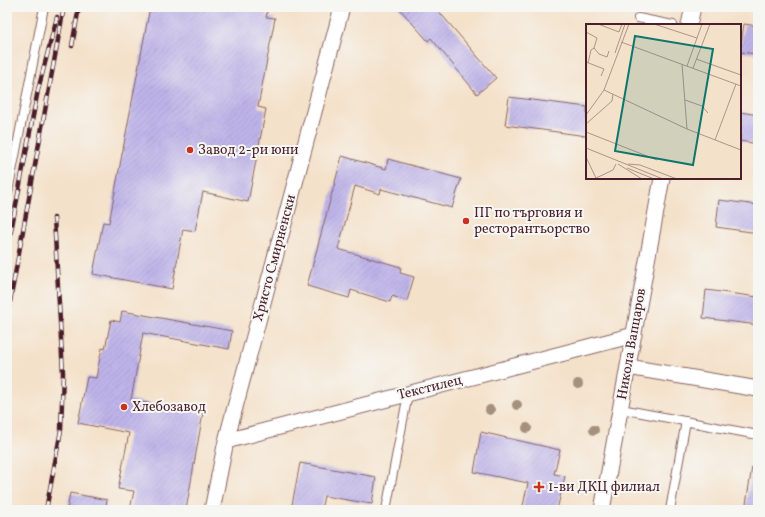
<svg xmlns="http://www.w3.org/2000/svg" width="765" height="517" font-family="Vollkorn,serif">
<style>
.building{fill:url(#building-hatch)}
.lines{fill:none;stroke-linecap:round;stroke-linejoin:round}
.service-casing{stroke:#866362;stroke-width:10}
.minor-casing{stroke:#866362;stroke-width:17}
.service{stroke:#fff;stroke-width:8}
.minor{stroke:#fff;stroke-width:15}
.rail-casing{stroke:#4a1f2b;stroke-width:4.5}
.rail{stroke:#f6f6f2;stroke-width:3;stroke-dasharray:9;stroke-linecap:butt}
.tree{fill:#a5907e}
.poi-dot{fill:#c8321e;stroke:#f6f6f2;stroke-width:1.5}
.labels{text-anchor:middle;dominant-baseline:central;stroke-width:4;stroke-linejoin:round;paint-order:stroke}
.poi-label{font-size:14px;fill:#4a1f2b;stroke:#f6f6f2;text-anchor:start}
.street-label{font-size:14px;fill:#4a1f2b;stroke:#f6f6f2}
.inset-road{fill:none;stroke:#b0938a;stroke-width:1}
.view{fill:#0f766e;fill-opacity:0.15;stroke:#0f766e;stroke-width:2}
.inset-edge{fill:none;stroke:#4a1f2b;stroke-width:2}
</style>
<defs>
<pattern id="building-hatch" width="6" height="6" patternUnits="userSpaceOnUse"><rect width="6" height="6" fill="#beb4e9"/><path d="M-1 1l2-2M0 6l6-6M5 7l2-2" fill="none" stroke="#a59ac8"/></pattern>
</defs>
<rect width="100%" height="100%" fill="#f6f6f2"/>
<filter id="ink" filterUnits="userSpaceOnUse"><feTurbulence type="fractalNoise" baseFrequency=".025" numOctaves="2"/><feDisplacementMap in="SourceGraphic" scale="8" xChannelSelector="R" yChannelSelector="G"/><feConvolveMatrix kernelMatrix="1 2 1 2 8 2 1 2 1" color-interpolation-filters="sRGB"/></filter>
<filter id="wash" filterUnits="userSpaceOnUse"><feTurbulence type="fractalNoise" baseFrequency=".012" numOctaves="4" result="noise"/><feDisplacementMap in="SourceGraphic" scale="16" xChannelSelector="R" yChannelSelector="G"/><feGaussianBlur stdDeviation="0.9" result="paint"/><feColorMatrix in="noise" values="0 0 0 0 0 0 0 0 0 0 0 0 0 0 0 0 0 1.4 0 .05"/><feComposite in="paint" operator="in"/></filter>
<g filter="url(#wash)">
<rect width="100%" height="100%" fill="#f4e1c9"/>
<g id="blocks">
<path class="building" d="M150 7H268L266 17 275 18 258 107 266 109 248 202 203 192 195 231 183 229 172 289 93 274 103 222 109 223Z
M398 7H435L496 78 477 94 431 38 428 41Z
M744 24 758 26V54L740 52Z
M509 97 587 107V136L505 125Z
M740 112 758 115V144L740 141Z
M342 156 386 169 388 159 461 179 452 208 381 189 380 194 355 186 338 249 401 267 400 273 414 277 407 301 392 296 390 302 351 290 349 298 307 286Z
M719 200 758 205V233L716 227Z
M706 290 758 297V325L703 318Z
M122 311 232 331 229 349 143 333 131 400 203 413 186 510H130L134 491 118 489 129 433 78 423 87 377 96 378 102 348 105 349 111 320 120 322Z
M481 432 560 450 554 474 565 476 557 510H522L528 483 474 472Z
M300 463 376 477 372 504 324 496 321 510H291Z
M752 467 758 468V510H745Z
M70 493 107 500 105 510H67Z"/>
</g>
</g>
<g filter="url(#ink)">
<use href="#blocks" fill-opacity="0" stroke="#866362" stroke-width="1"/>
<g class="lines">
<defs>
<path id="service" d="M638 18 673 25
M7 197 44 7
M621 409 758 435
M386 510 408 394
M670 510 686 421"/>
<path id="minor" d="M689 25 693 7
M628 367 758 389
M226 441 634 335
M212 510 226 441 342 7
M602 510 662 178"/>
</defs>
<use href="#service" class="service-casing"/>
<use href="#minor" class="minor-casing"/>
<use href="#service" class="service"/>
<use href="#minor" class="minor"/>
<defs>
<path id="rail" d="M72 46 79 7
M7 252 38 90 57 17
M7 318 64 7
M46 510 61 430 63 373 54 218"/>
</defs>
<use href="#rail" class="rail-casing"/>
<use href="#rail" class="rail"/>
</g>
<g class="tree">
<circle cx="578" cy="384" r="5"/>
<circle cx="517" cy="405" r="5"/>
<circle cx="490" cy="410" r="5"/>
<circle cx="527" cy="428" r="5"/>
<circle cx="594" cy="430" r="5"/>
</g>
</g>
<g class="poi-dot">
<circle cx="190" cy="150" r="4"/>
<circle cx="466" cy="221" r="4"/>
<circle cx="124" cy="407" r="4"/>
<path d="M537 481h4v4h4v4h-4v4h-4v-4h-4v-4h4z"/>
</g>
<g class="labels">
<g class="poi-label">
<text x="198" y="150">Завод 2-ри юни</text>
<text x="474" y="213">ПГ по търговия и<tspan x="474" dy="16">ресторантьорство</tspan></text>
<text x="132" y="407">Хлебозавод</text>
<text x="548" y="487">1-ви ДКЦ филиал</text>
</g>
<g class="street-label">
<text transform="translate(275 258) rotate(-75)">Христо Смирненски</text>
<text transform="translate(632 344) rotate(-80)">Никола Вапцаров</text>
<text transform="translate(430 388) rotate(-14)">Текстилец</text>
</g>
</g>
<g transform="translate(586 24)">
<rect width="155" height="155" fill="#f4e1c9"/>
<path class="inset-road" d="M12 0 33 8 36 0M68 0 111 14M0 8 11 14 8 24 5 26 2 39M35 18 155 62M8 24 13 30 21 33 23 27M29 29 39 0M110 35 155 51M0 38 18 45 15 52M96 40 101 105M101 42 116 0M107 44 124 0M18 66 101 105 155 126M99 76 116 82 122 89M0 91 18 66 43 0M0 100 26 77 27 70M0 108 71 136M129 116 150 60M0 124 77 155M0 133 10 154M32 140 56 155M42 140 54 141 91 155M41 144 68 155M8 155 27 146 30 140"/>
<path class="view" d="M49 12 127 25 107 141 29 127Z"/>
<rect width="155" height="155" class="inset-edge"/>
</g>
<rect width="765" height="517" fill="none" stroke="#f6f6f2" stroke-width="24"/>
</svg>
